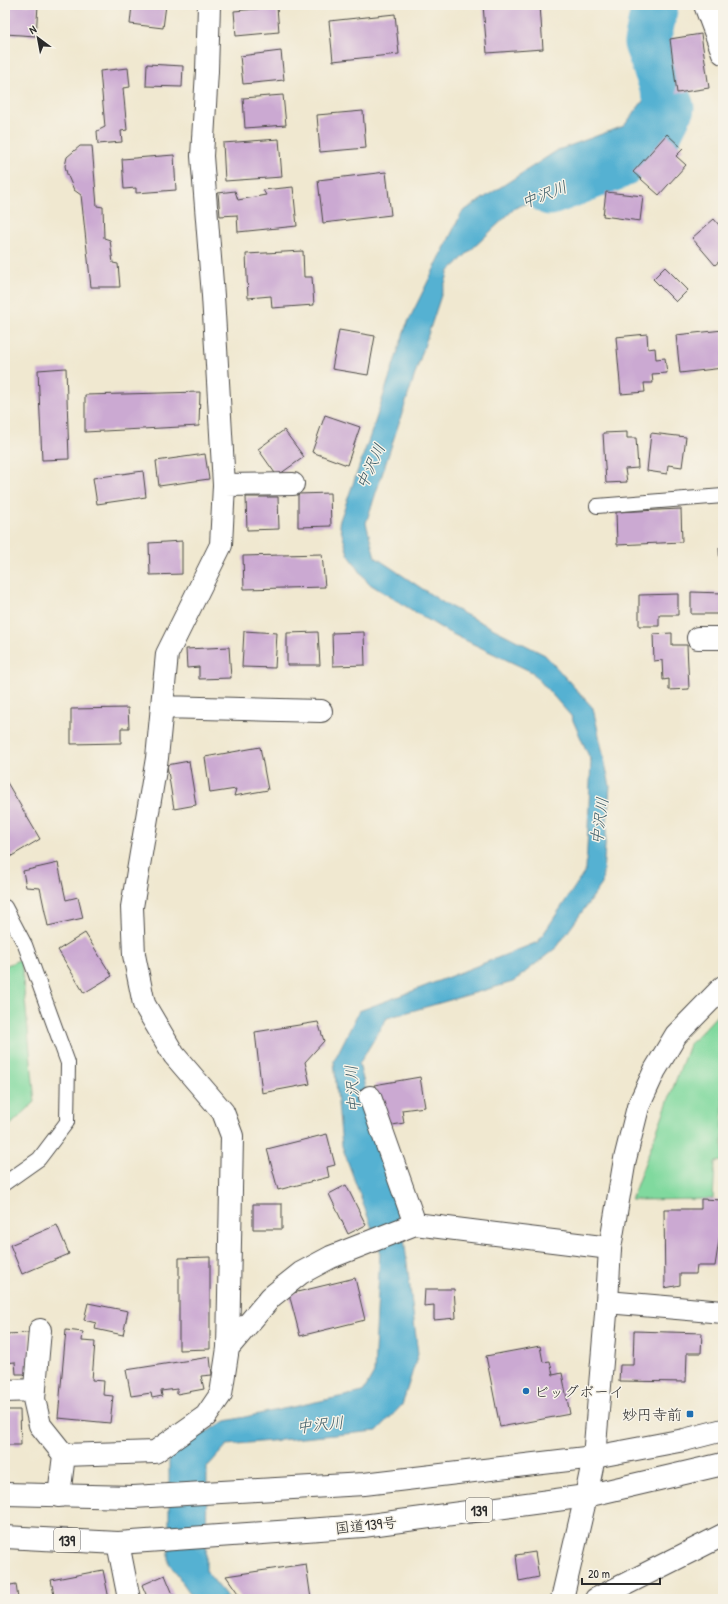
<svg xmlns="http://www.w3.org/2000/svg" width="728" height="1604" font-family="'Patrick Hand','Klee One',sans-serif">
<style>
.green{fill:#80d99e;stroke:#568264}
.water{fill:#54b1d2;stroke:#406e7e}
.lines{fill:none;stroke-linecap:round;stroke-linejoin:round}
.river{stroke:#54b1d2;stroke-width:47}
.building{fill:#cba9d2}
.service-casing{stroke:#494744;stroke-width:16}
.minor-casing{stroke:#494744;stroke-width:24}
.tertiary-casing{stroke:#494744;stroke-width:24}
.primary-casing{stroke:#494744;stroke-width:24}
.trunk-casing{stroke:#494744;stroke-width:24}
.service{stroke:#fff;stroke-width:14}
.minor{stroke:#fff;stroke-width:22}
.tertiary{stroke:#fff;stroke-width:22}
.primary{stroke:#fff;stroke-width:22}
.trunk{stroke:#fff;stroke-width:22}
.poi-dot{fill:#1f6fb2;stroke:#f7f3e8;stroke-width:1.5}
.labels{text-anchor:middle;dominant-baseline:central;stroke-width:3;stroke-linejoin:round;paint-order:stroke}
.shield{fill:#f7f3e8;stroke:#686764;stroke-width:1}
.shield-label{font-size:14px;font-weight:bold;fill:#2b2b2b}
.poi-label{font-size:15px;fill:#2b2b2b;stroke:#f7f3e8;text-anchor:start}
.street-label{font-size:15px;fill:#2b2b2b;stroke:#f7f3e8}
.water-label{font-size:16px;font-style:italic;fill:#395a65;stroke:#f7f3e8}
</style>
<rect width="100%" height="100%" fill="#f7f3e8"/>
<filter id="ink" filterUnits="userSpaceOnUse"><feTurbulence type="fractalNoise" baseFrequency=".025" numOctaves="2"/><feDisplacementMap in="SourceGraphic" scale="8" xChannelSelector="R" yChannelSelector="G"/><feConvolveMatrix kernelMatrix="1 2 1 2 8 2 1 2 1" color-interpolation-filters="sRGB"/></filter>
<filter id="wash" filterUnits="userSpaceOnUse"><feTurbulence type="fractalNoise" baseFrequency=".012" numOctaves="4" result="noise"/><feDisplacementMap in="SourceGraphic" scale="16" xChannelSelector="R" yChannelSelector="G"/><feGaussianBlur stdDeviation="0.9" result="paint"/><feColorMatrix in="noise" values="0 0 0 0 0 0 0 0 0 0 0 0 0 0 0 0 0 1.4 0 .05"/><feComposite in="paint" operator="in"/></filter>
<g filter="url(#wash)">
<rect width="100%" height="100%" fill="#f0e8d0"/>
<path class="green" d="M21 959 35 1102 5 1130V966Z
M723 1009V1161L715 1162 713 1199 631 1200 689 1045Z"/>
<path class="water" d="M629 5H661L660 9 673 95 662 125 610 169 515 208 449 271 366 523 375 557 445 604 545 655 593 708 610 786 602 884 557 947 513 982 387 1018 359 1064 404 1238 418 1354 402 1405 377 1431 227 1445 207 1467 206 1571 229 1599H194L169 1563V1453L226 1421 363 1392 374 1373 380 1250 342 1146 334 1061 359 1011 418 989 538 942 586 870 591 761 571 716 532 672 446 631 368 583 348 554 339 523 374 425 406 326 462 212 558 150 624 126 652 89Z"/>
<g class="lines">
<path class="river" d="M550 192 618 166 655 140 671 108 647 43 655 5"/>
</g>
<g id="blocks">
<path class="building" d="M5 5H38L36 36 5 34Z
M132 5H166L163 28 130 24Z
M483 5H540L543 49 487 53Z
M277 7 279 32 236 36 234 11Z
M395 14 399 54 333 61 329 21Z
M701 34 709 88 677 93 670 39Z
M281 51 284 80 243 84 240 56Z
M147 64 183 66 182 87 146 86Z
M128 68 130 87 123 88 127 130 121 131 122 142 98 144 97 131 105 127 100 71Z
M283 95 286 125 245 128 243 98Z
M363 111 366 148 320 152 317 115Z
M667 134 683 149 676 156 686 165 659 195 633 172Z
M279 139 282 177 225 181 223 143Z
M80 146H92L97 206 103 207 104 238 110 240 113 263 118 264 120 287H91L81 195 74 190 67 174 65 166 67 157Z
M174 155 176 190 136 193V188L124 189 122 159Z
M386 172 391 215 323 223 318 180Z
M293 187 297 226 238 232 237 215 220 216 218 193 235 191 238 200 266 195 263 190Z
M606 192 643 196 640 221 603 216Z
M714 219 723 230V258L715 265 692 238Z
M303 251 304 277H312L314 305 272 308 271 296 248 298 246 254Z
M665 267 688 290 676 302 653 279Z
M339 330 375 336 368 375 332 369Z
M723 330V368L680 373 676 335Z
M647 334 648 349 655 348 656 359 665 358 667 373 652 374 653 383H644L645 392 621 394 616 337Z
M66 368 69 459 42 460 38 370Z
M200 392 199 426 85 432V395Z
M325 415 360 427 347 465 312 452Z
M284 430 304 457 277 476 258 449Z
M627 432V438H636L638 468 625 469 627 482 606 483 603 433Z
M651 433 686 437 682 467 668 465 667 474 647 471Z
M205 454 209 479 159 486 156 461Z
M143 471 146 497 97 504 93 478Z
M330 493 331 526 298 527V494Z
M246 497H278L279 529 247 530Z
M681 509 682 542 617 545 616 512Z
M182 541V574L150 575 149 543Z
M719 548H723V588H721Z
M322 554 325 587 244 589 243 556Z
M691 592 723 593V614H691Z
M678 594V615H659V626H639V595Z
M244 631 277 633 275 668 242 667Z
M318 632 320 665H287V633Z
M364 632 365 665 333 666 332 633Z
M672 633V645H687L689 689 669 690V679L663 680 662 660 654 661 653 634Z
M229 647 231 678 199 679V667L187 668 186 649Z
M128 708 129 728H121V743L71 744V709Z
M260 747 268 790 234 796 236 789 210 793 205 757Z
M189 761 196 805 174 809 167 765Z
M5 779 40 839 5 860Z
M58 863 66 900 78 897 83 918 48 926 40 888 26 887 23 871Z
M85 933 112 976 84 993 58 950Z
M318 1022 324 1041 305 1062 310 1084 262 1093 255 1032Z
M420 1077 425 1107 402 1110 404 1123 381 1127 374 1085Z
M327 1134 335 1165 327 1167 329 1177 278 1190 267 1149Z
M346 1185 366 1225 348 1234 329 1194Z
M701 1199 723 1200V1234H720L715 1266H697L696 1274H680V1285L665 1288 664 1209H701Z
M253 1204H282V1229H253Z
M57 1225 69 1254 22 1274 10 1245Z
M210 1257V1349L179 1350V1258Z
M355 1278 365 1320 300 1336 289 1294Z
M425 1289H454L456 1318 434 1320V1305L424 1306Z
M88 1303 128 1311 123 1335 95 1329 96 1323 84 1320Z
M66 1330 83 1332 82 1341 95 1342 92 1380 104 1381 103 1395 113 1396 110 1423 58 1418Z
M634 1331 702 1333 701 1353H687L686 1382 619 1381 620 1365H633Z
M29 1333 31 1374H16L15 1362 5 1363V1334Z
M540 1346 543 1362 550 1361 553 1375 562 1373 570 1414 500 1427 486 1356Z
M210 1357 212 1375 201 1376 204 1389 177 1394V1389L161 1391 162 1396 152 1398 151 1393 131 1396 126 1370Z
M5 1410H20L21 1445H7V1453H5Z
M535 1552 539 1577 519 1581 516 1555Z
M306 1564 311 1599H242L226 1576Z
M103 1570 109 1599H55L51 1580Z
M165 1575 175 1599H148L142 1585Z
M16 1584 18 1599H5V1586Z"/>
</g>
</g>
<g filter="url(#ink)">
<use href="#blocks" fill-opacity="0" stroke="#494744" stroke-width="1"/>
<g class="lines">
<defs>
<path id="service" d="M597 506 723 496
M5 907 25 945 68 1063 67 1122 39 1159 5 1183"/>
<path id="minor" d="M209 5 207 71 202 156 213 296 224 485 221 545 167 654 157 758 132 907 134 955 144 1004 174 1055 223 1112 232 1136 228 1348
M705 5 723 53
M224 485 293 484
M698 638H723
M162 707 321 711
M370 1097 415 1224
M607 1302 723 1312
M40 1330 34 1399 40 1425 64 1455
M5 1391 35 1390
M59 1496 64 1455 155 1452 206 1416 221 1394 228 1348 271 1297 301 1273 331 1257 415 1224 610 1248
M118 1543 129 1599
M562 1599 586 1496"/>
<path id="tertiary" d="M586 1496 594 1457 607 1302 610 1248 625 1159 638 1107 655 1070 676 1035 723 987"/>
<path id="primary" d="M596 1599 723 1535"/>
<path id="trunk" d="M5 1494 133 1497 364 1484 594 1457 684 1440 723 1430
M5 1537 118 1543 363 1526 586 1496 723 1464"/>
</defs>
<use href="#service" class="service-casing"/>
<use href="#minor" class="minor-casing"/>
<use href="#tertiary" class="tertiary-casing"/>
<use href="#primary" class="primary-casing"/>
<use href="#trunk" class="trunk-casing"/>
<use href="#service" class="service"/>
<use href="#minor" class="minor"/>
<use href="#tertiary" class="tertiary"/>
<use href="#primary" class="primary"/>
<use href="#trunk" class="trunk"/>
</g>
</g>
<g class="poi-dot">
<circle cx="526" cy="1391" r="4"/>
<rect x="686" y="1410" width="8" height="8" rx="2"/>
</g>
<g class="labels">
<g class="shield">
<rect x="466" y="1498" width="26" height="24" rx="3"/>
<rect x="54" y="1528" width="26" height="24" rx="3"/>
</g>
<g class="shield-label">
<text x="479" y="1510">139</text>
<text x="67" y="1540">139</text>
</g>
<g class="poi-label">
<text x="534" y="1391">ビッグボーイ</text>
<text x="682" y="1414" text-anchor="end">妙円寺前</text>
</g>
<g class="street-label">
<text transform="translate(366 1525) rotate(-6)">国道139号</text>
</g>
<g class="water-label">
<text transform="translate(544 194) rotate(-21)">中沢川</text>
<text transform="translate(370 466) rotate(-65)">中沢川</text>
<text transform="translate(599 821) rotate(-82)">中沢川</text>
<text transform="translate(352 1089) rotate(-94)">中沢川</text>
<text transform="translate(320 1424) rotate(-6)">中沢川</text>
</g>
</g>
<rect width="728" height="1604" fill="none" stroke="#f7f3e8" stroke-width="20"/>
<g transform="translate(38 38) rotate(328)" stroke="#f7f3e8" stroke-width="3" paint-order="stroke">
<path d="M0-3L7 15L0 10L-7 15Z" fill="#2b2b2b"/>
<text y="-6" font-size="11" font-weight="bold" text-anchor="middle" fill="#2b2b2b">N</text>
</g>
<path d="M582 1578v6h78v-6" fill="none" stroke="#2b2b2b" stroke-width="2"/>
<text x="588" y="1578" font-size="12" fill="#2b2b2b" stroke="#f7f3e8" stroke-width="3" paint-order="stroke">20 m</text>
</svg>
